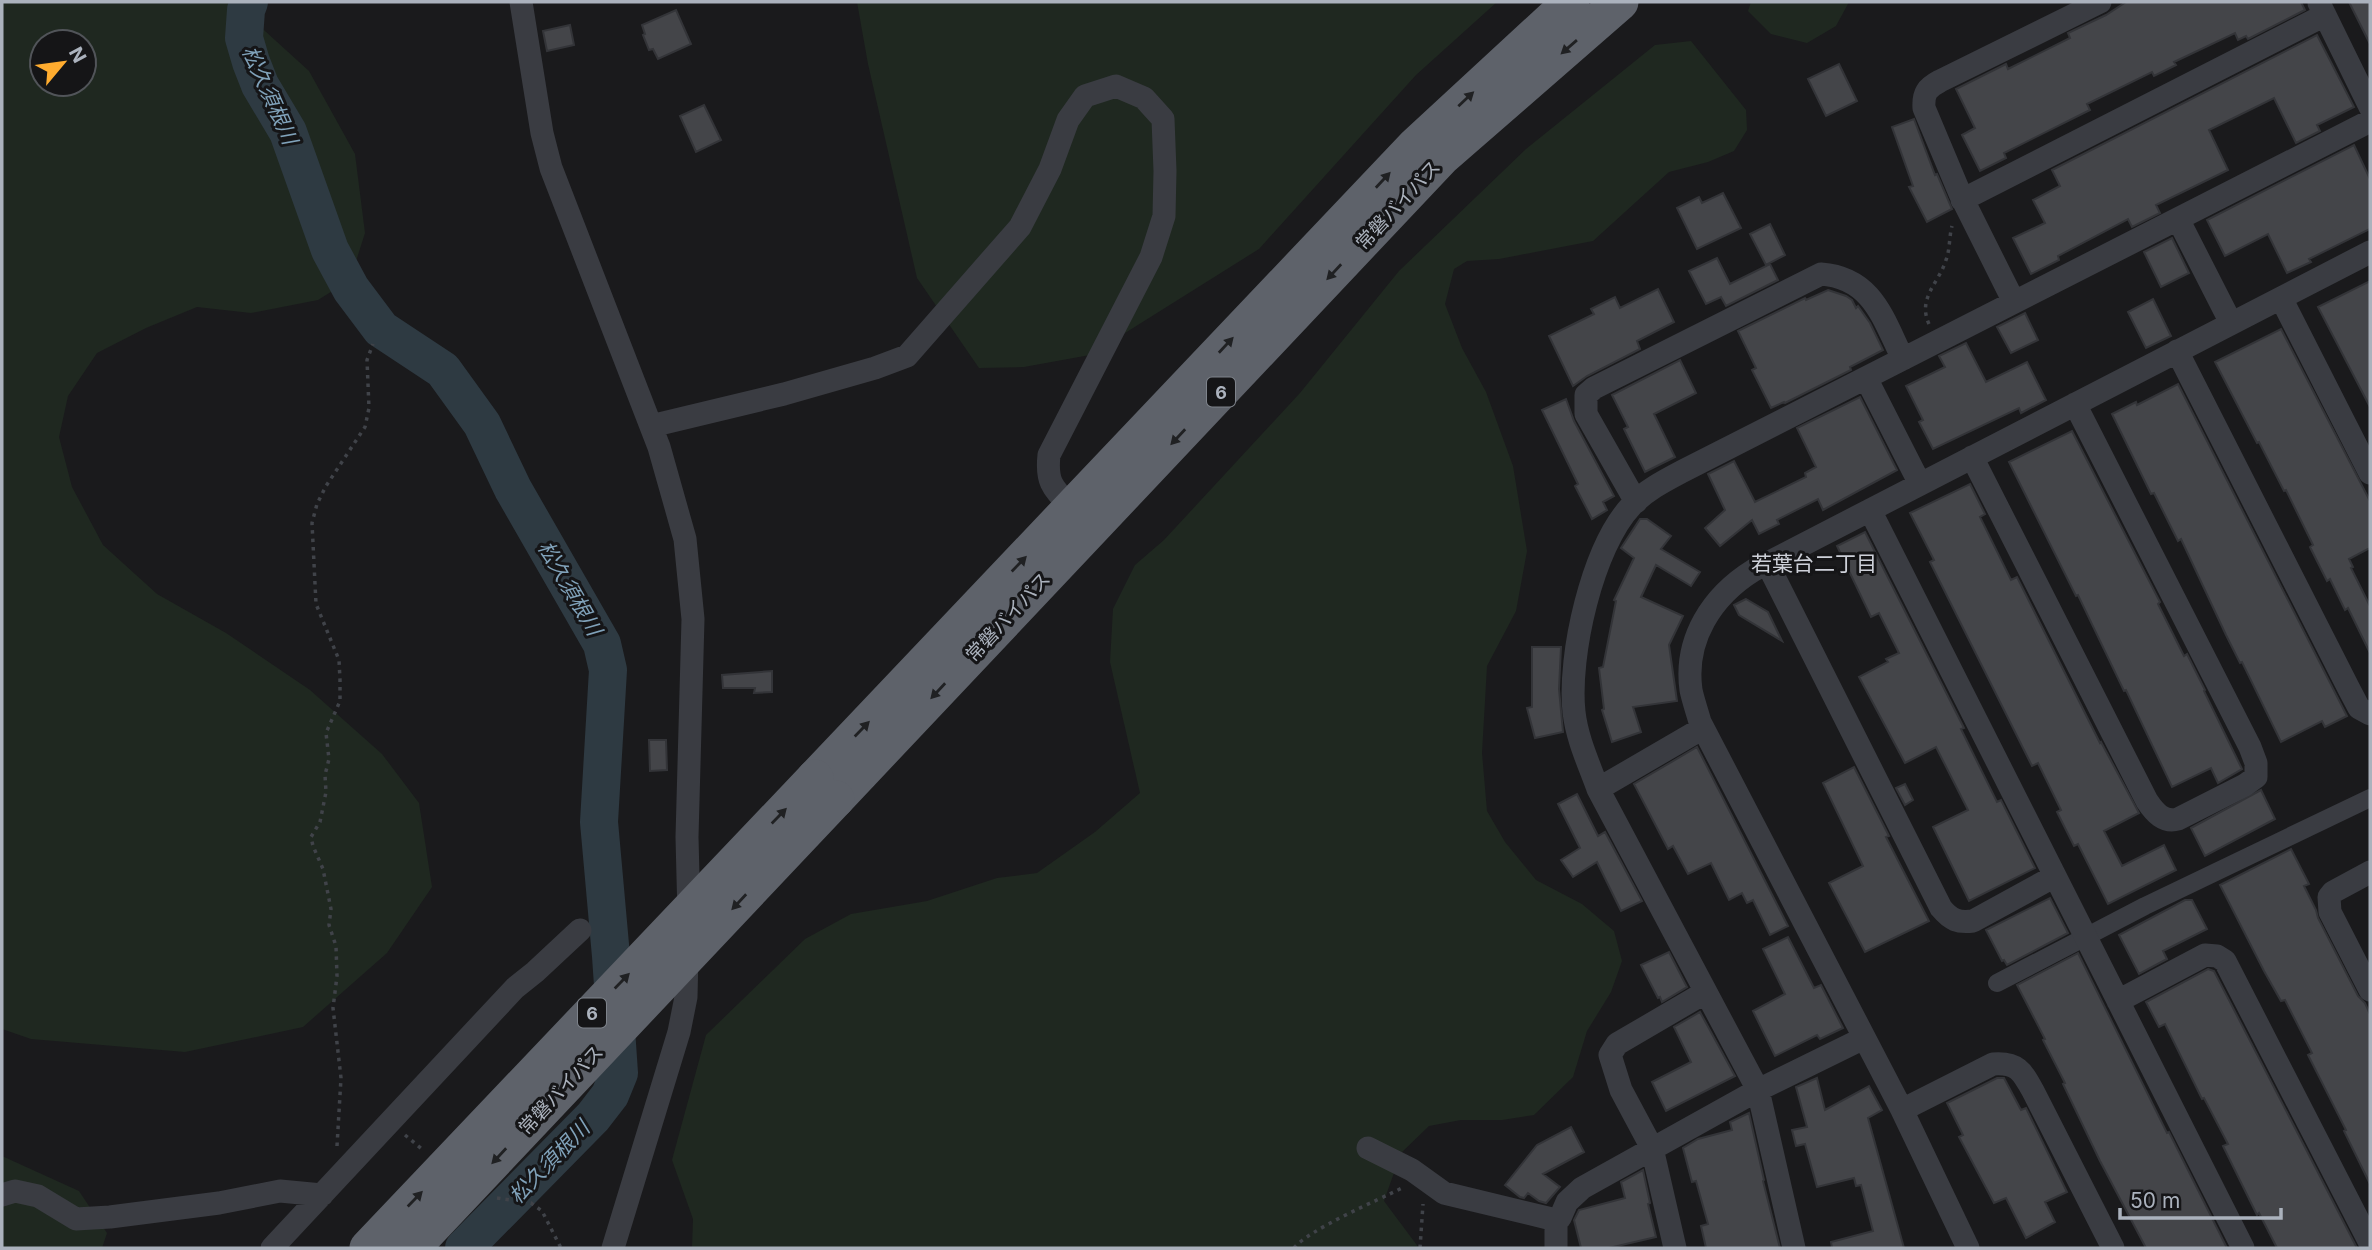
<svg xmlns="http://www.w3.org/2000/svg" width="2372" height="1250" font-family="Inter,'Noto Sans JP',sans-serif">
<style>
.green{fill:#1f2820;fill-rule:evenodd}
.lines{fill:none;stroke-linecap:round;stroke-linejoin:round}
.river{stroke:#2e3a42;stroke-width:38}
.building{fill:#444549;stroke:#333438;stroke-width:2}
.path{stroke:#404349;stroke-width:3.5;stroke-dasharray:3.5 5;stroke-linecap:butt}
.pedestrian{stroke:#3a3c42;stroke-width:18}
.minor{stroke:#3a3c42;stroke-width:23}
.trunk{stroke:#5e626a;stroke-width:37}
.trunk-bridge{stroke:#5e626a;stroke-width:37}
.oneway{fill:#202123}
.labels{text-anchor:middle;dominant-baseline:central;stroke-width:6;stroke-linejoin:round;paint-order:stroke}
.shield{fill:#151517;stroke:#7e838b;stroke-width:2}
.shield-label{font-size:18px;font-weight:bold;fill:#abb2bd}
.street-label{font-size:19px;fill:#abb2bd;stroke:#151517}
.water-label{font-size:21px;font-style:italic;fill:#80a2ba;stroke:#151517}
.neighbourhood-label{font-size:21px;fill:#cdd0d8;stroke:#151517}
</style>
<rect width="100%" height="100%" fill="#1a1a1c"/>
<path class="green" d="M2 2H233L309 71 355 154 365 233 350 280 318 300 251 313 197 307 146 328 97 353 68 396 59 437 72 487 103 545 157 594 226 633 310 690 382 754 419 803 432 887 387 953 303 1027 185 1052 31 1039 2 1029ZM42 42H84V84H42Z
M857 2H1497L1416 75 1259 249 1090 355 1024 367 979 368 917 278 868 64Z
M1751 2H1849L1836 26 1807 43 1771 34 1748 11Z
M1691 41 1746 110 1747 130 1734 151 1708 162 1669 172 1593 241 1499 259 1467 261 1454 269 1445 304 1462 348 1486 392 1513 466 1527 551 1516 611 1487 666 1482 753 1487 811 1505 842 1536 880 1582 904 1614 931 1622 961 1611 992 1587 1031 1573 1077 1534 1115 1502 1120H1461L1429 1126 1401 1153 1384 1201 1419 1248H692L693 1219 672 1160 706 1035 805 939 851 914 927 901 997 878 1037 873 1095 832 1140 793 1110 662 1113 609 1135 565 1164 540 1300 393 1399 271 1526 149 1655 45Z
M2 1156 79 1191 107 1233 102 1248H2Z"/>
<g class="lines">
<path class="river" d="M249 2 246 10 244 38 251 62 260 85 288 132 330 250 351 289 381 329 443 370 482 424 513 489 602 644 608 670 599 822 611 956 619 1073 610 1095 593 1117 464 1248"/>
</g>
<path class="building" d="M2126 2H2301L2305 10 2248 39 2246 36 2238 40 2235 33 2174 62 2176 65 2154 76 2152 72 2087 104 2090 110 2004 153 2006 158 1980 171 1962 135 1975 128 1956 89 2006 64 2008 69 2070 38 2068 33 2106 15Z
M2349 2H2370V44Z
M676 10 691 44 658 59 653 49 649 50 643 35 645 34 642 25Z
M570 25 574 45 547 51 543 31Z
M2317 35 2354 107 2317 125 2320 131 2296 143 2274 98 2209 130 2228 170 2156 205 2160 213 2132 227 2128 219 2058 256 2059 260 2031 274 2013 238 2045 223 2033 200 2060 186 2052 170Z
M1839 64 1857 101 1826 116 1808 79Z
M704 105 721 140 696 152 680 116Z
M1914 119 1935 175 1937 174 1952 209 1927 222 1909 187 1913 186 1892 127Z
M2354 145 2370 179V229L2309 259 2311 262 2287 273 2268 234 2225 256 2207 220Z
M1723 193 1741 228 1697 249 1677 208 1699 197 1702 203Z
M1770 224 1785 255 1766 265 1750 234Z
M2172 238 2189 273 2161 287 2144 252Z
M1717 258 1730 284 1770 264 1778 280 1726 306 1721 297 1706 304 1689 271Z
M2370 281V407L2318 307Z
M1658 289 1674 322 1637 341 1640 349 1587 376 1573 386 1549 336 1594 314 1591 309 1615 297 1620 308Z
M1828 290 1846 296 1852 300 1856 308 1858 306 1870 323 1883 350 1850 367 1851 370 1785 403 1784 402 1771 408 1752 370 1756 368 1738 331 1805 298 1806 300Z
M2153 299 2171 336 2146 348 2128 312Z
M2025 313 2038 340 2011 353 1997 327Z
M2281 329 2370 501V548L2349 559 2353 567 2351 568 2370 606V653L2348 608 2345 610 2330 579 2327 581 2310 547 2313 545 2286 490 2284 491 2259 442 2257 443 2215 362Z
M1966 343 1986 382 2027 362 2046 400 2021 413 2019 408 1933 449 1919 422 1923 420 1906 386 1945 367 1939 356Z
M1680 360 1696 393 1654 414 1675 457 1645 472 1624 429 1628 427 1612 395Z
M2178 384 2347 716 2325 727 2322 721 2281 742 2242 662 2240 663 2226 635 2181 539 2178 541 2154 493 2151 494 2112 414 2136 402 2137 405Z
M1860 397 1897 470 1823 510 1818 499 1777 520 1779 524 1759 534 1752 520 1720 546 1705 528 1725 510 1708 474 1734 461 1755 502 1806 477 1805 473 1816 467 1797 428Z
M1566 399 1574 421 1614 496 1603 502 1607 510 1592 519 1575 486 1578 484 1542 410Z
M2072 431 2160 602 2158 604 2184 656 2187 654 2205 690 2204 691 2242 769 2218 783 2211 768 2172 787 2126 690 2124 691 2078 595 2076 596 2009 462Z
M1970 484 1985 514 1980 517 2011 580 2017 577 2100 743 2101 742 2139 813 2104 831 2122 866 2164 845 2176 870 2108 904 2078 844 2074 846 2057 812 2061 810 2038 763 2032 766 1930 562 1934 560 1910 513Z
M1640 519H1647L1671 536 1661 549 1700 572 1691 586 1656 565 1641 597 1683 616 1669 645 1677 701 1633 707 1641 732 1612 742 1602 710 1604 709 1599 668 1603 667 1616 601 1614 600 1634 558 1621 548Z
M1865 532 1964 728 1961 729 1997 802 2001 800 2035 868 1969 901 1933 827 1968 810 1936 747 1905 763 1859 677 1888 662 1886 659 1899 653 1879 613 1871 617 1837 546Z
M1746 599 1768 612 1782 641 1739 615 1734 605Z
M1532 647H1561L1559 689 1563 732 1535 738 1527 708 1532 707Z
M772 671V692L754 693 755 688H723L722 675Z
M649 740H666L667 770 650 771Z
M1697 747 1788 926 1770 935 1753 900 1747 903 1742 893 1729 900 1711 863 1688 874 1673 846 1668 849 1634 784Z
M1854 767 1889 836 1886 837 1929 921 1865 952 1829 883 1863 866 1823 783Z
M1905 784 1913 800 1905 805 1896 788Z
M2261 790 2275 819 2205 856 2191 828Z
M1577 794 1598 836 1605 832 1642 901 1621 911 1597 862 1573 877 1561 860 1580 848 1558 804Z
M2291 849 2309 884 2304 886 2316 910 2318 918 2358 996 2365 1003 2370 1014V1184L2344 1131 2346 1130 2308 1055 2312 1053 2285 1000 2281 1001 2264 971 2220 885Z
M2050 898 2068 933 2007 965 2004 960 2002 961 1986 930Z
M2185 900H2192L2207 929 2163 951 2167 959 2139 974 2119 935Z
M1788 937 1814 988 1821 985 1843 1028 1820 1039 1817 1035 1775 1056 1753 1011 1785 994 1763 949Z
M1669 952 1687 987 1662 1002 1660 997 1658 998 1641 965Z
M2078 953 2167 1133 2169 1132 2227 1248H2146L2100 1161 2063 1084 2065 1083 2043 1040 2045 1039 2017 985Z
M2208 969 2214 971 2357 1248H2277L2259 1213 2257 1215 2223 1146 2228 1144 2204 1098 2202 1099 2165 1024 2159 1027 2146 1002Z
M1700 1012 1735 1076 1666 1111 1652 1082 1691 1062 1674 1027Z
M1817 1078 1825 1110 1869 1086 1882 1110 1868 1118 1904 1248H1832L1831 1242 1873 1231 1861 1185 1856 1186 1854 1178 1817 1187 1805 1144 1796 1146 1792 1130 1807 1127 1796 1087Z
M1997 1078H2004L2021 1110 2026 1108 2067 1192 2045 1202 2055 1222 2026 1238 2006 1198 1994 1203 1959 1137 1963 1135 1947 1103Z
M1749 1113 1764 1180 1763 1181 1780 1248H1706L1701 1226 1708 1224 1696 1181 1692 1182 1683 1148 1698 1139 1732 1130 1730 1122Z
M1571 1127 1584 1152 1543 1174 1560 1187 1546 1203 1539 1201 1528 1193 1524 1198 1520 1197 1505 1185 1537 1145Z
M1643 1170 1650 1203 1648 1204 1656 1237 1609 1248H1581L1574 1220 1579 1210 1625 1198 1621 1182Z"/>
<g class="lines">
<path class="path" d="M1929 324C1917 298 1939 283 1946 260 1950 250 1949 237 1952 226
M405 1135 423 1150
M337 1146 341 1078 333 1008 337 976 336 946 329 925 331 909 323 869 313 846 311 837 320 822 326 792 325 775 329 759 326 733 340 701V680L339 660 316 604 312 523 317 504 326 486 365 427 369 408 367 360 373 344
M497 1198 531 1203 542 1211 561 1248
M1294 1248C1308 1230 1378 1200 1402 1188
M1420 1248 1423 1204"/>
<path class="pedestrian" d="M1997 983 2145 906 2370 798"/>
<path class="minor" d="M521 2 542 133 551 168 659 447 685 539 693 619 687 837 689 916
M2319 3 2370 107
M1962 200 2325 15
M2178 219 2231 323
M2281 298 2370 473
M2014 302 1961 196 1924 108C1923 93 1927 88 1940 81L2100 2
M2177 351 2349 689 2359 708 2370 714
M1866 378 1920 484
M651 426 784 394 875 368 907 356 1020 227 1050 169 1068 120 1085 96 1116 86 1144 98 1163 119 1165 171 1164 216 1151 257 1049 455C1046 483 1053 488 1072 508
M1972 457 2147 801C2155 813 2164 823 2178 819L2245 785 2256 777V763L2250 747 2075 404
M1636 502 1586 414V395L1594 388 1821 274C1873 278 1883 319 1903 359
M1870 510 2243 1248
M1767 563 1941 908C1951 920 1958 923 1973 921L2055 876
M1598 789 1703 728
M2370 872 2333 892 2329 897 2330 912 2370 990
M2118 1001 2205 955 2217 956 2225 961 2370 1243
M1902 1110 1993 1064C2017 1062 2022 1071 2033 1091L2113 1248
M1368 1148 1412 1170 1444 1193 1556 1220
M2 1195 15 1191 38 1196 76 1219 110 1217 219 1203 280 1191 322 1195
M272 1248 515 988 535 972 580 930
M613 1248 679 1032 686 997 687 954
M1556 1248V1220L1560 1218 1567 1202 1582 1188 1758 1090 1864 1038
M1675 1248 1652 1148 1621 1090 1610 1055 1617 1044 1706 992
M1794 1248 1758 1090 1598 789C1589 764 1577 739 1574 712 1568 656 1592 547 1632 505 1645 491 1664 481 1681 472L2370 121
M1968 1248 1902 1110 1700 722C1697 711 1693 700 1691 690 1684 639 1712 596 1754 570L2370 252"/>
<path class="trunk" d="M815 778 1416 145 1571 2
M836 799 1442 157 1620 2"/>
<path class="trunk-bridge" d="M368 1248 815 778
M412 1248 836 799"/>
</g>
<defs><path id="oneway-solid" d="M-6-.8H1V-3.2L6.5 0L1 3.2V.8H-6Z" transform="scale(1.75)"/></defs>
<g class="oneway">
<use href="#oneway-solid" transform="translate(1569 47) rotate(139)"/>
<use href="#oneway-solid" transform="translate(1466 99) rotate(-43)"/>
<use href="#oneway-solid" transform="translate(1383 180) rotate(-47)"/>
<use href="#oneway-solid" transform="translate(1334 272) rotate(133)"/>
<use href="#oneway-solid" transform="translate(1226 345) rotate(-47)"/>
<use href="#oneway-solid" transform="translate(1178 437) rotate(133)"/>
<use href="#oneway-solid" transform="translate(1019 564) rotate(-46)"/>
<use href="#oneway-solid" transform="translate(938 691) rotate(133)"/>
<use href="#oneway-solid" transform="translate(862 729) rotate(-46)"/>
<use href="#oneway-solid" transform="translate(779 816) rotate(-46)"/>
<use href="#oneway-solid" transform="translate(739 902) rotate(133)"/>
<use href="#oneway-solid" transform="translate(622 981) rotate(-46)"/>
<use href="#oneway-solid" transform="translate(499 1156) rotate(133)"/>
<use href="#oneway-solid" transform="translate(415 1199) rotate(-46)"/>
</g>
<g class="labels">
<g class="shield">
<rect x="1207" y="377.5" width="28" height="29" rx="5"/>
<rect x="578" y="998.5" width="28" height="29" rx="5"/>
</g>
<g class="shield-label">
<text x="1221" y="392">6</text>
<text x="592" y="1013">6</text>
</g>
<g class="street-label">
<text transform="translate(1398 205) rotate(-47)">常磐バイパス</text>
<text transform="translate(1008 617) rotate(-47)">常磐バイパス</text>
<text transform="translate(561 1090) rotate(-47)">常磐バイパス</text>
</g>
<g class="water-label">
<text transform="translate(270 95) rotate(66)">松久須根川</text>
<text transform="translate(570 588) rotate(60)">松久須根川</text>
<text transform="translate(549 1162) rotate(-46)">松久須根川</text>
</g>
<g class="neighbourhood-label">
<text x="1814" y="563">若葉台二丁目</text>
</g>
</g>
<rect width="2372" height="1250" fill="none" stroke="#abb2bd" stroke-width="7"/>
<g transform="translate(63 63) rotate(61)"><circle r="33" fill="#151517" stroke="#515459" stroke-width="2"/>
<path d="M0-5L12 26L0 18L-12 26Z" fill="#ffac2f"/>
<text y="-10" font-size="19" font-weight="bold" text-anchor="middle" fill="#abb2bd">N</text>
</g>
<path d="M2120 1208v10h161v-10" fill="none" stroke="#abb2bd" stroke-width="3.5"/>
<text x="2130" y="1208" font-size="21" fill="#abb2bd" stroke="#151517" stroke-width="5" paint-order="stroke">50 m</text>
</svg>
